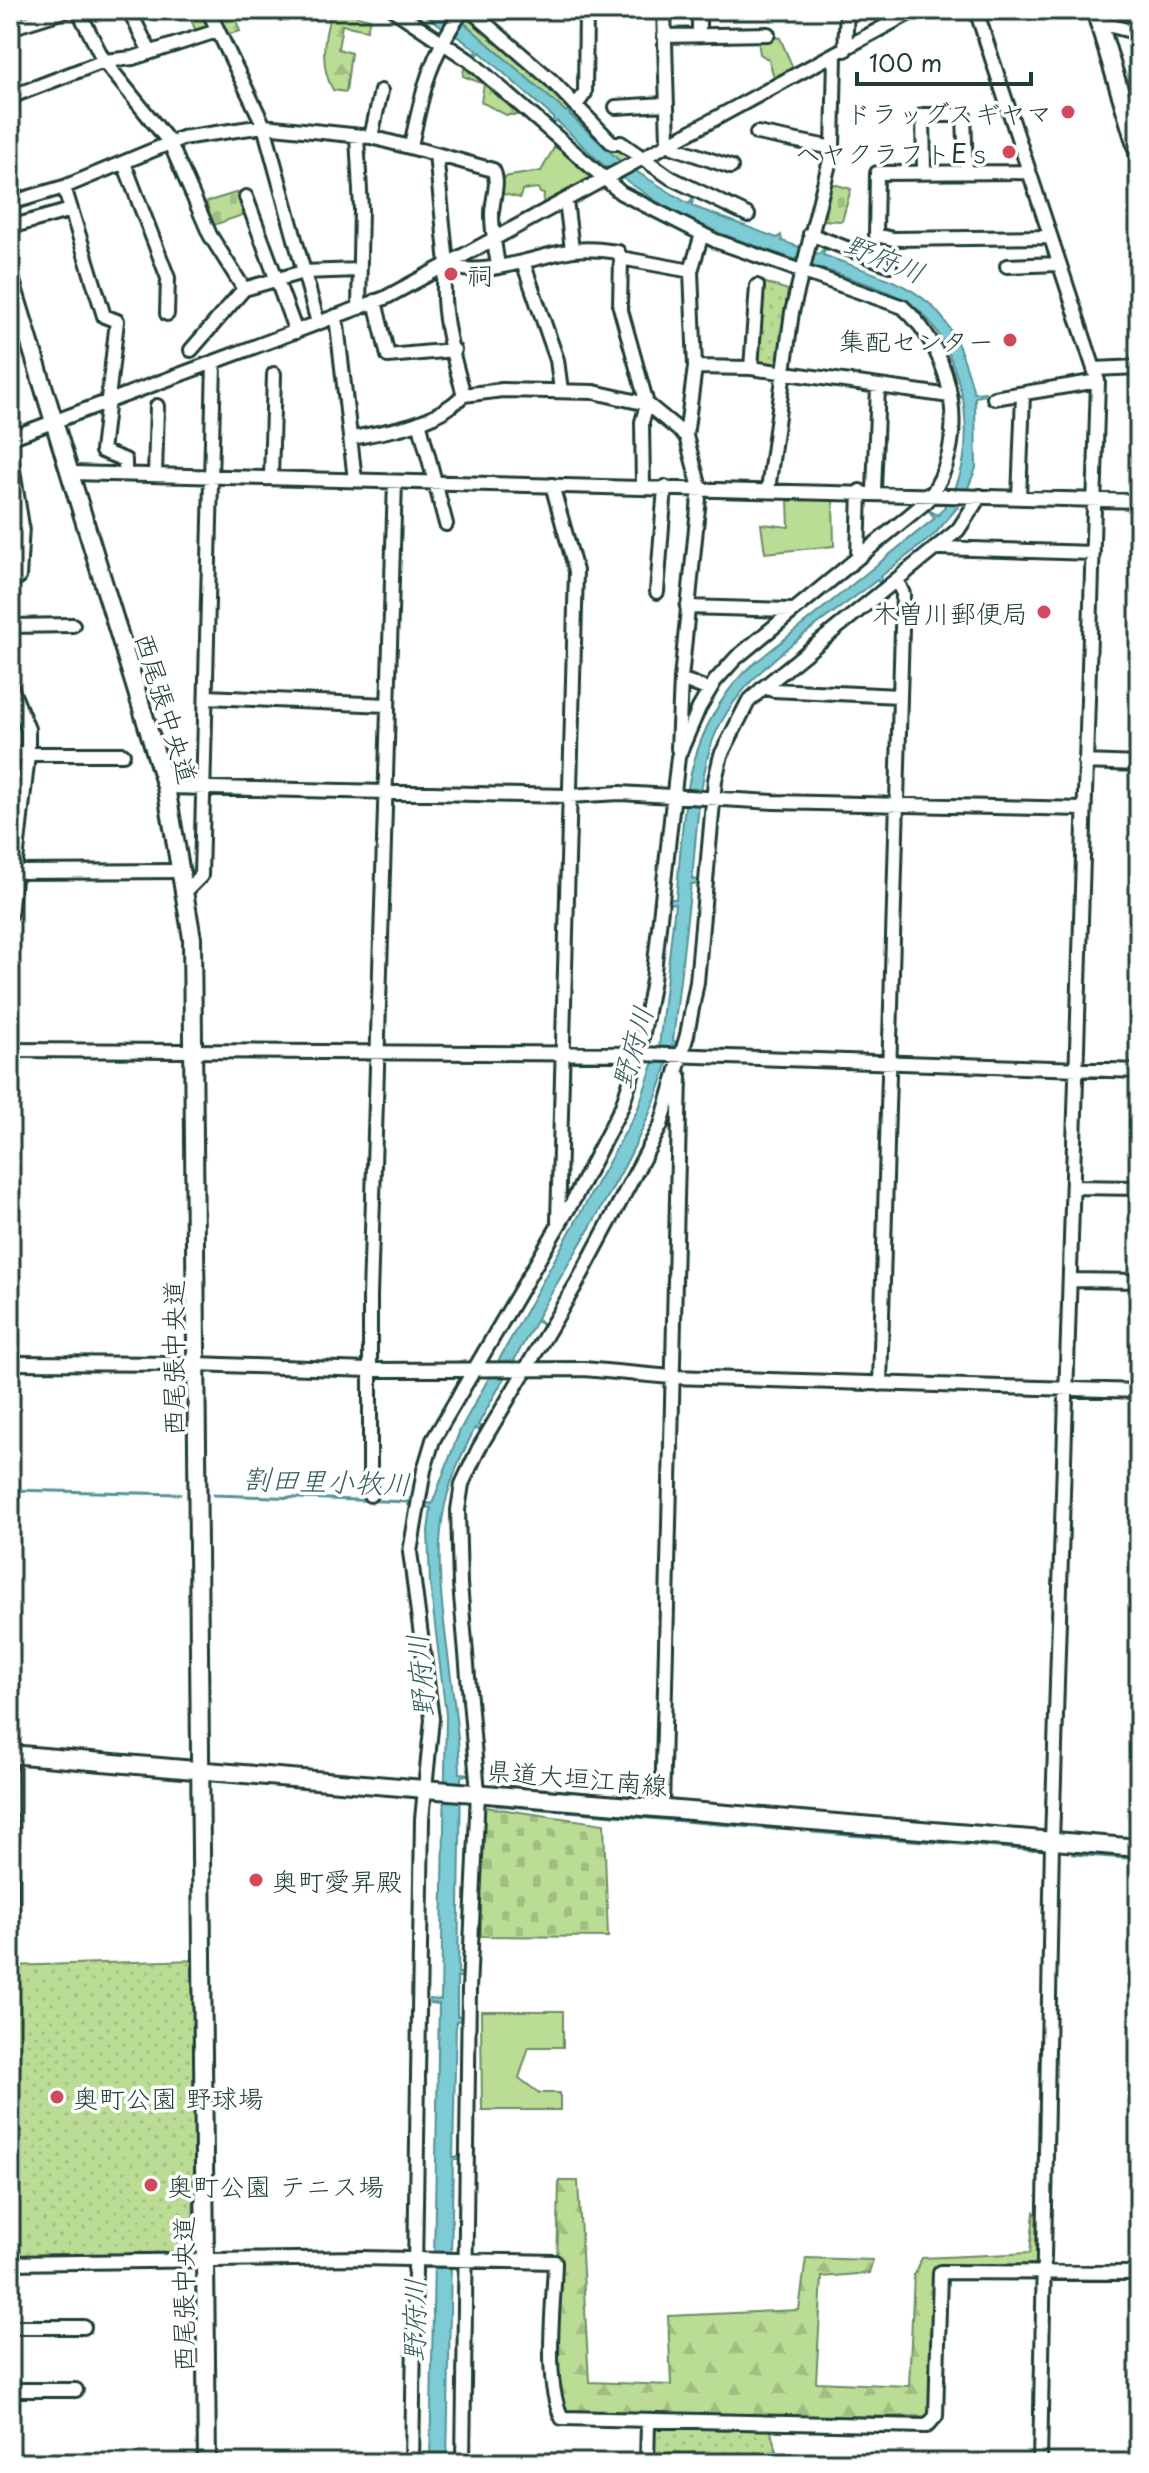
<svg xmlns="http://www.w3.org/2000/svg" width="1149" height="2473" font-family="'Playpen Sans','Klee One',sans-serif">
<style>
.grass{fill:#bbdc95;stroke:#6d8c64;stroke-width:2}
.forest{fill:url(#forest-firs);stroke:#6d8c64;stroke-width:2}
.cemetery{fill:url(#cemetery-stones);stroke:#6d8c64;stroke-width:2}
.park{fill:url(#park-dots);stroke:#6d8c64;stroke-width:2}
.water{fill:#7bcbd5;stroke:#569295;stroke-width:2}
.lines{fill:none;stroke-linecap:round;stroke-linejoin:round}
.stream{stroke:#569295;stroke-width:3}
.minor-casing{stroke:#1f3d34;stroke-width:18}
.major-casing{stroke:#1f3d34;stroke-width:22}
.minor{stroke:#fff;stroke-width:12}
.major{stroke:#fff;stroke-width:16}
.poi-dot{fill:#d1495b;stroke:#fff;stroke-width:3}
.labels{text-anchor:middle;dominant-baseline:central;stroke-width:7;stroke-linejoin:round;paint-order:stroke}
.poi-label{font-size:26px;fill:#1f3d34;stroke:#fff;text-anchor:end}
.street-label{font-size:26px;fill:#1f3d34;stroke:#fff}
.water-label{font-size:28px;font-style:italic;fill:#36605c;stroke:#fff}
</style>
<defs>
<pattern id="forest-firs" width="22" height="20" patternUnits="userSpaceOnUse" patternTransform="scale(2)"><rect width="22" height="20" fill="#bbdc95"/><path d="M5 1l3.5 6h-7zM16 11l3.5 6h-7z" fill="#a0be81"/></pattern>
<pattern id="cemetery-stones" width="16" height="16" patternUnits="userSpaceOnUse" patternTransform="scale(2)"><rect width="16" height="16" fill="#bbdc95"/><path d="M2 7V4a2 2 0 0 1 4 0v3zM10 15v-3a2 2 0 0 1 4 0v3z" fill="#a0be81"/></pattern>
<pattern id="park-dots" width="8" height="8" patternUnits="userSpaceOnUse" patternTransform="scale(2)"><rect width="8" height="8" fill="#bbdc95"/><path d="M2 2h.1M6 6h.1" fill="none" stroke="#a0be81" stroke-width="1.8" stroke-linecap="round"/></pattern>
</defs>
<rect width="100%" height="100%" fill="#fff"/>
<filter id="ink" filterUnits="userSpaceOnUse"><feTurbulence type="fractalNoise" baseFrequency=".0125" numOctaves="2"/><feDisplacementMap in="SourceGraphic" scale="16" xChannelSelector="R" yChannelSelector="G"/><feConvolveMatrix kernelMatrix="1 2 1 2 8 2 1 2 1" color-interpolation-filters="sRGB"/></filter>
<g filter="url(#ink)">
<path class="grass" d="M472 14 632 155 621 162 568 114 573 105 566 112 461 20Z
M757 34 780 38 796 75 774 78 769 60 760 54Z
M555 146 594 177 543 204 544 194 540 193 538 188 522 190 520 198 500 193 504 177 541 171Z
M833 499 834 546 765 553 761 524 789 527 788 501Z
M481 2011H563V2047H529L519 2078 539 2093H560V2110H482Z"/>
<path class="forest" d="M341 10H356L357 16 370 19 367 30 342 25 338 49 351 53 346 92 333 90C320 68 323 37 331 14Z
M464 68 516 103 518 115H506L481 102 484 84 463 76Z
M559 2181H578L589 2382 671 2385 668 2316 799 2310 806 2258 873 2260 869 2273 822 2277 816 2382 909 2386 914 2274 922 2258 1030 2253 1034 2212 1038 2216 1044 2263 940 2272 936 2416 567 2419 554 2403Z"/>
<path class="cemetery" d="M830 183 851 189 842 221 819 220Z
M242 191 251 212 214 225 206 202Z
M478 1806 604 1824 608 1937 481 1936Z"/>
<path class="park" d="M187 10H232L240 31 211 39 197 34Z
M763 282 788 290 778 364 757 361Z
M196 1960 193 2257 10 2259V1966Z
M769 2423 779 2463H647L648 2427Z"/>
<path class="water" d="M417 10H447L454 14 566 112 573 105 569 114 621 162 689 204 693 198 692 206 777 238 781 235 782 241 819 254 827 244 823 255C914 288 948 291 974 393L985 392 987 395 975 397 976 468 963 500 972 506 961 503 935 534 880 577 884 587 877 580C819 626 730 676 709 752 698 793 696 837 692 879L702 881 701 885 691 884 673 1041 684 1044 672 1045C651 1139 584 1234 537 1318L544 1325 536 1321 478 1425 486 1430 485 1433 475 1428C461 1456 448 1484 443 1515 430 1589 459 1693 460 1773L472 1774 461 1776 458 1973H466V1977H457V2016L465 2017V2020L456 2021 453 2157H463V2160H453L447 2463H430L439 2004 430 2003V1999L441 2000 446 1715 430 1584 428 1531 431 1508 408 1505 410 1498 432 1504 460 1430 637 1111 659 1047 675 904 666 902V899H676C685 812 681 740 745 671L935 518 928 510 938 515C967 481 969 440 963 398L952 396 962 395C938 298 902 296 817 267L814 275V266L704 228 672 211 669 218V210L602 164 557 121 548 128 554 118 480 52 473 61 477 50Z"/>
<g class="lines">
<path class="stream" d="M10 1490 180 1494
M214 1495 410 1502
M496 1805 776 1829
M812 1832 1032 1850
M1073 1854 1139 1859"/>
<defs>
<path id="minor" d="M78 10 104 61 170 143 210 235 244 289 191 350
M129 10 150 52
M208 10 264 126 318 323
M394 10 470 61 621 193 716 241 903 307C955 354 971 443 927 501L736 658 715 681 699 708 678 757 653 980 639 1054 622 1106 574 1199 433 1440 424 1470 410 1552 432 1719 422 1819 412 2463
M470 10 551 80 612 143H621L671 178 748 215
M664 10 668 141 673 147 731 167
M976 10 1098 381 1052 1842 1040 2463
M295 11 296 10
M1099 23 1139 33
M10 28 68 10
M699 35V10
M664 36 768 34
M845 50 847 10
M10 97 104 61 133 58 217 31
M577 104 585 93 586 10
M616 107 665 104
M757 133 833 148
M357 137 361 209 359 308
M371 137 381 91
M411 146C422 92 430 55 463 10
M436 154 493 170C500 183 492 199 492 214 492 232 495 248 498 265
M124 163 168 278 167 314
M924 172 923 115H964L966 171
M1027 172 877 173 876 235 893 239 1049 237
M64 187 104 316 117 321 102 451 125 460V474
M246 197 296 332
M566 200 572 250
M10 203 64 187 182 138 264 126 371 137 436 154 447 264C478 281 541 254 574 250 590 248 603 250 618 252L621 258 620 307 647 404 642 422 643 486
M10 227 71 210
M810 234 890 265
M621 258 691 271 695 367
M523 262 557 360 561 390
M447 264C437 302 453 357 464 395L502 390 594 392 647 404 686 436 700 488 681 679 678 749
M1007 266 1058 264
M691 271 702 234
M244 289 303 272 359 270
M375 301 388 356 454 350
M336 316 355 480
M751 368 757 286
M1094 369 1139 367
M994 398 1098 381
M420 425 446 524
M686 436 695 367 751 368 950 396
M10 438 385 298 915 10
M351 438C394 430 431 426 464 395
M10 452 22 526 19 577 10 582
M71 473 1139 501
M155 475 157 406
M271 478 274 374
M552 485 576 571 558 1222
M768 490 792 312 833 148 835 55
M874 491 878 386
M1019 498 1023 395
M940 548 1093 553
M858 557 860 491
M657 592 665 487
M687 607 792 610
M10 626 73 625
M681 679 709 690
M10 685 28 729V755L10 915
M764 687 773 690 899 696
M206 697 387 705
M10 754H123
M1085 762 1139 764
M166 787 569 796 620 793 774 802 1083 809
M10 872 183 871
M186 891 201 876 214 363
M10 1050 639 1054 1139 1071
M1073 1187 1139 1188
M1070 1280 1139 1281
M10 1363 196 1364 369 1370 584 1369 671 1377 1139 1391
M880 1384 903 594 897 580
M370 1495V1296L395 482
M10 1727 11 1966
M662 1809 680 1077
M10 2263 361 2258 555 2262C554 2306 543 2380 562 2418L927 2426 936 2416 940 2272 1139 2273
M10 2327H84
M10 2390H76
M463 2463 469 1990 478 1792 460 1584 458 1510 462 1484 479 1448 578 1281 661 1125 687 1035 697 982 715 780 721 755 748 702 764 687 958 530 980 496
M647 2463 648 2422"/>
<path id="major" d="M1095 10 1139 155
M10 278 166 787 192 938 207 2463
M10 1754C386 1787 762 1818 1139 1848"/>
</defs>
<use href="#minor" class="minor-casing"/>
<use href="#major" class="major-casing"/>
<use href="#minor" class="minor"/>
<use href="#major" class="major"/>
</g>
</g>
<g class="poi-dot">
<circle cx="1068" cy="112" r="8"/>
<circle cx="1009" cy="152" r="8"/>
<circle cx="451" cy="274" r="8"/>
<circle cx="1010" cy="340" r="8"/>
<circle cx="1044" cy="612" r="8"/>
<circle cx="256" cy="1880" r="8"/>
<circle cx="57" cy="2097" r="8"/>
<circle cx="151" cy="2185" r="8"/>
</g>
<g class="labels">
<g class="poi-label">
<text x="1052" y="112">ドラッグスギヤマ</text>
<text x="993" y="152">ヘヤクラフトEｓ</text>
<text x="467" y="274" text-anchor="start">祠</text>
<text x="994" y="340">集配センター</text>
<text x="1028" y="612">木曽川郵便局</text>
<text x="272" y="1880" text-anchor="start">奥町愛昇殿</text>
<text x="73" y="2097" text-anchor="start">奥町公園 野球場</text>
<text x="167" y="2185" text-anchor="start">奥町公園 テニス場</text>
</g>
<g class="street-label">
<text transform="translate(167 708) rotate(73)">西尾張中央道</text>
<text transform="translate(172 1358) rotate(-90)">西尾張中央道</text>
<text transform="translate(577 1777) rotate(5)">県道大垣江南線</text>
<text transform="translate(182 2294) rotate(-90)">西尾張中央道</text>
</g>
<g class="water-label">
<text transform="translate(885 257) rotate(23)">野府川</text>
<text transform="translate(631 1047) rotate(-74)">野府川</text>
<text transform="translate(327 1480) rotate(2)">割田里小牧川</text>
<text transform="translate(419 1676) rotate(-95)">野府川</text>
<text transform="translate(413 2320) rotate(-89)">野府川</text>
</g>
</g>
<rect width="1149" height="2473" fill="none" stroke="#fff" stroke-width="40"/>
<rect x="20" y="20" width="1109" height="2433" fill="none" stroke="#1f3d34" stroke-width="3" filter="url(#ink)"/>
<path d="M857 72v12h174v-12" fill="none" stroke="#1f3d34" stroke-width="4"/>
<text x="869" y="72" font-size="24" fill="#1f3d34" stroke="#ffffff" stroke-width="6" paint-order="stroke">100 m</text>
</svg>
